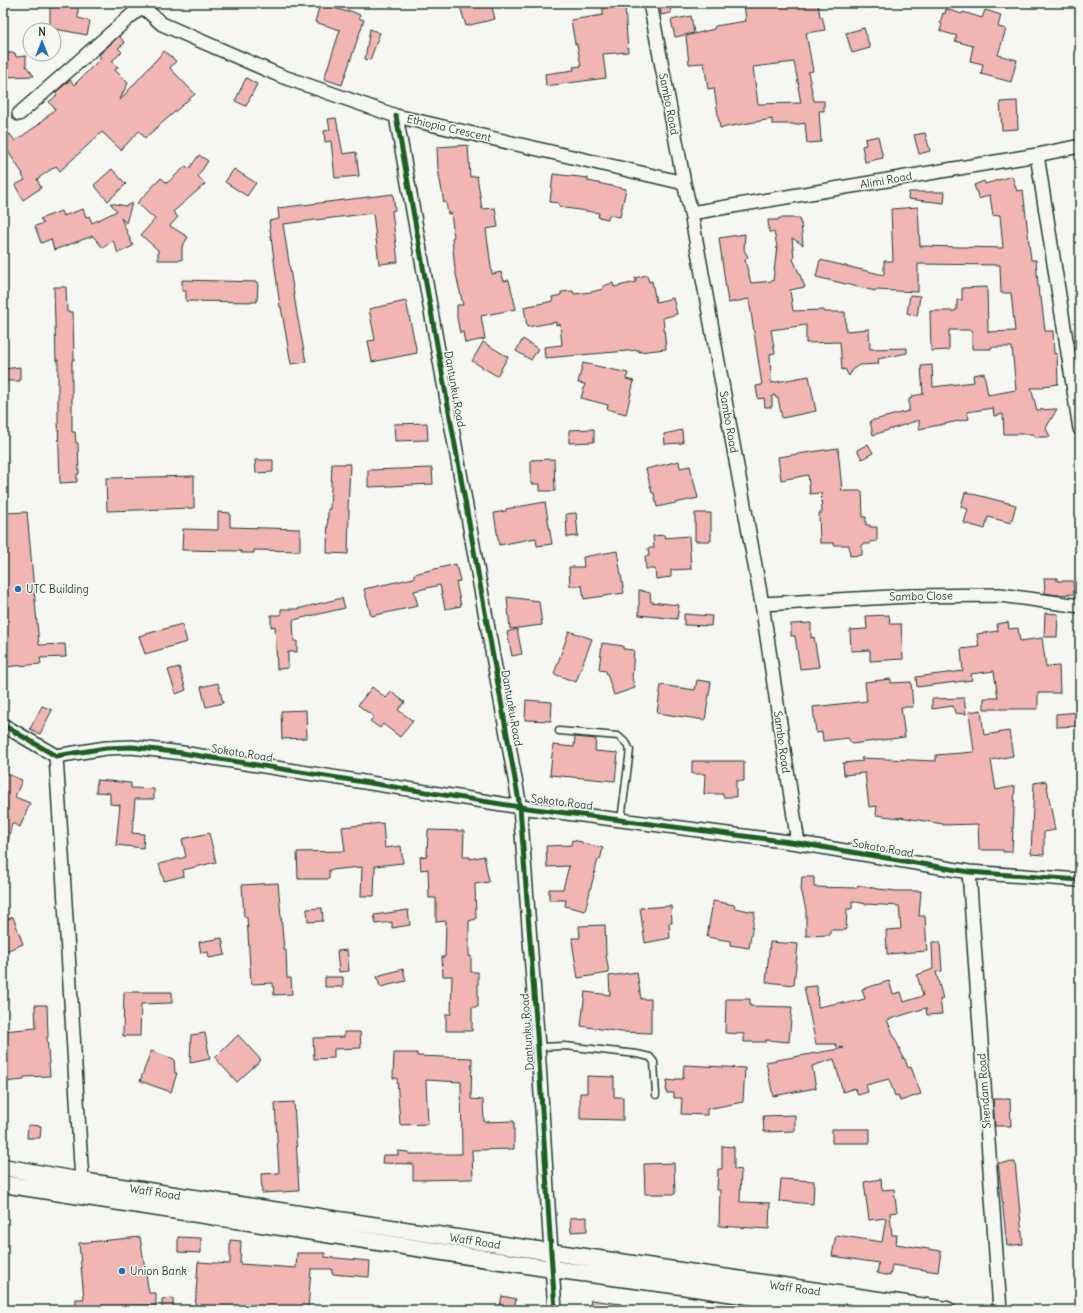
<svg xmlns="http://www.w3.org/2000/svg" width="1083" height="1313" font-family="Delius,sans-serif">
<style>
.building{fill:#f1b5b3;stroke:#1f3d34;fill-rule:evenodd}
.lines{fill:none;stroke-linecap:round;stroke-linejoin:round}
.service-casing{stroke:#1f3d34;stroke-width:9}
.minor-casing{stroke:#1f3d34;stroke-width:16}
.tertiary-casing{stroke:#1f3d34;stroke-width:19}
.service{stroke:#f6f6f2;stroke-width:6}
.minor{stroke:#f6f6f2;stroke-width:13}
.tertiary{stroke:#f6f6f2;stroke-width:16}
.cycleway-casing{stroke:#f6f6f2;stroke-width:8}
.cycleway{stroke:#1b5e20;stroke-width:5}
.poi-dot{fill:#1f6fb2;stroke:#f6f6f2;stroke-width:1.5}
.labels{text-anchor:middle;dominant-baseline:central;stroke-width:3;stroke-linejoin:round;paint-order:stroke}
.street-label{font-size:11px;fill:#1f3d34;stroke:#f6f6f2}
.poi-label{font-size:11px;fill:#1f3d34;stroke:#f6f6f2;text-anchor:start}
</style>
<rect width="100%" height="100%" fill="#f6f6f2"/>
<filter id="ink" filterUnits="userSpaceOnUse"><feTurbulence type="fractalNoise" baseFrequency=".025" numOctaves="2"/><feDisplacementMap in="SourceGraphic" scale="8" xChannelSelector="R" yChannelSelector="G"/><feConvolveMatrix kernelMatrix="1 2 1 2 8 2 1 2 1" color-interpolation-filters="sRGB"/></filter>
<g filter="url(#ink)">
<path class="building" d="M50 3H78V18L90 21 87 35 50 28Z
M459 3H491L495 19 466 26Z
M660 3H670L671 13 661 15Z
M744 3H818L820 17 822 16 825 30 806 33 813 71 808 72 814 101H824V111H819L821 142 807 143 805 123 794 125V124H772V119L720 128 714 88 708 89 704 63 689 64 686 36 714 29 715 26 746 21ZM794 62 799 87H798L801 103 758 104 753 67Z
M320 4 348 12V10L360 15 359 18 364 20 342 85 324 79 340 30 315 22Z
M625 6 628 52 603 54 606 78 546 86 545 74 574 70 573 67 581 66 577 44H575L571 20 603 15V7Z
M946 9 962 14 963 12 982 18 985 10 1001 15 998 27 1006 29 998 55 1017 60 1011 82 981 74 983 64 970 61 973 46 955 41 957 36 940 31 942 24 940 23 943 13 945 14Z
M691 16 694 33 675 37 671 20Z
M864 28 870 48 852 53 846 33Z
M370 29 380 33 370 60 365 59Z
M119 36 125 43 118 48 122 52 112 61 118 67 115 70 128 83 119 101 164 51 176 61 170 68 195 94 145 138 139 131 121 150 102 132 60 171 56 166 37 179 41 188 23 200 15 185 25 180 22 175 23 174 7 150 3 152V139L10 134 15 141 38 125 55 109 49 102 57 95 55 93 70 80 74 85 101 58 99 55Z
M4 53H15L16 57 26 56V66L34 76 3 77V65H5Z
M246 78 257 84 246 106 235 101Z
M1017 101 1018 129 1002 130 1000 102Z
M336 118 343 154 356 152 359 176 335 178 331 141 325 142 324 131 330 130 328 119Z
M925 133 930 151 919 154 914 135Z
M878 136 883 158 865 162 862 146 866 145 865 139Z
M468 145 470 177 477 176 482 209 495 208 498 227 486 229 492 274 501 272 504 281 509 280 516 309 481 316 485 339 465 343 463 332 460 333 457 318V305H463L455 270 452 238 454 237 451 213 448 214 446 202 444 203 438 169 437 147Z
M199 155 208 161 198 176 205 184 173 212 178 217 170 226 188 237 182 247V260H158V250L141 235 155 219 137 203 161 178 167 183 186 166 189 169Z
M112 169 126 184 108 201 94 185Z
M234 169 256 183 247 196 225 182Z
M553 174 588 178V181L626 189 620 217 609 215 608 219 598 217 599 213 559 207V203L550 202Z
M1012 176 1017 191 1023 190 1031 260H1036L1039 297H1041L1045 331H1053L1054 354 1057 353 1058 384 1043 386 1044 388H1031L1037 410 1057 409 1046 428 1050 437H1035L1033 434H1004L1003 414 994 416 993 408 967 412 969 419 919 429V420L873 435 870 421 909 411V399L912 398V396L923 394 921 366 932 365 933 387 974 382 973 375 984 373 988 395 1016 390 1012 347H991V349H972V330H949V350L931 351 930 311H955V310H957V300H962V288L987 287 988 332 1015 331 1011 293H1001L1000 265 918 264V292L875 290V291L816 277 820 260 884 275V261H893L891 209 918 207 920 246 1003 248 1000 215 993 216 990 195 979 199 974 185 984 181 985 184Z
M909 192H945L944 203 908 199Z
M393 194 395 210 392 211 398 262 379 264 373 213 283 224 297 314 306 362 291 364 281 307H280L269 221 279 219 278 208Z
M110 203 126 206 132 203 126 223 121 218 133 246 118 253 113 240 103 248 93 236 54 250 51 239 41 243 35 226 44 223 40 219 61 211 63 216 83 209 86 217 89 216 92 223 117 211Z
M779 218H800V223H801L803 245 792 238 794 257 793 259 805 287 790 290 793 311 824 310V312H845L846 331 869 329 870 349 907 348V353L878 359 879 364 860 365 854 368 849 376 845 369 842 370 840 342 806 343V325L771 330 775 353 770 354 771 383 809 376 816 411 782 418 778 398H776L775 395 772 396V407H765L764 398 758 399 756 386 762 385 749 299 728 303 719 238 745 234 744 250 748 257 745 260 751 283 773 281 777 246 774 232H769L768 220H778Z
M647 275 649 282 652 281 656 302 673 298 677 314 663 318 666 349 639 352V350L545 358 544 347 562 345 560 324 556 325V322L527 327 524 307 553 301 552 297 561 295V292L573 291 574 294 591 292 603 289V286L613 283 614 287 636 282 635 278Z
M182 280 258 282 257 302 186 301V291H182Z
M54 287H66L67 312H73L74 360H72V432H75L76 443H78L79 474H77V482L60 483 58 418V360H56Z
M910 295 920 296 917 316 907 313Z
M406 301 417 353 372 362 368 341 375 340 369 309Z
M523 339 538 349 531 360 516 351Z
M483 342 508 357 497 376 472 361Z
M583 363 628 373 626 379 634 381 626 414 607 409 608 405 581 398 585 384 578 383Z
M20 367V381H3V369Z
M427 423 428 440 395 441 394 424Z
M594 429V442L569 443V430Z
M682 430 683 443 665 444 664 434Z
M868 444 873 453 862 459 857 450Z
M838 448 842 491H862L863 517H866V525H870V527H877V541L870 542V544H862V555L850 556 849 545H834V543H820L819 513H822L821 493 810 494 808 475 781 480 778 457Z
M554 459 555 491H540V484H531V460Z
M255 460H273V472L256 473Z
M679 461 680 468 690 466 698 498 657 507 654 493H652L646 469Z
M332 464H350L348 510H349L348 554 327 553 328 509H330Z
M432 468 433 484 368 487V470Z
M194 476V508L107 511 106 478Z
M965 492 1016 505 1011 523 988 517 985 529 964 523 968 509 961 507Z
M545 502 552 544 537 546 536 538 499 545 494 513 506 511V509Z
M27 512 39 645 65 644 66 657 40 658 41 664 3 667V513Z
M218 512 230 513V527L300 529V551L254 550V553H241V551L182 550 183 529 218 530Z
M576 513 578 536 567 537 566 514Z
M695 513H711V541H695Z
M664 535 665 538 689 536 691 569 671 570V577L656 579 655 569H646L645 556H649L648 548H654L653 536Z
M617 551 624 593 584 599 582 586H570L569 567H584L583 557Z
M456 564 460 581 456 582 461 606 445 609 440 585 414 591 418 606 371 616 364 589 414 578V574Z
M1044 578H1057V581H1073L1074 594 1057 595 1045 593Z
M639 590 650 593 651 602 679 605 677 619 639 615Z
M507 597 539 601 542 625 510 629Z
M342 598 345 608 293 620 294 641H297V652H288V668L277 669 275 626 271 627V615H281V609H297Z
M1045 613 1058 614 1057 637H1044Z
M684 614 712 616 711 626 684 625Z
M889 615 890 624H901L903 659 870 661V650L851 651 850 630 867 629 866 616Z
M1008 622 1009 629 1018 628 1020 641 1042 638 1046 667 1059 666 1060 693H1038V709H984V698H998L994 671 971 674 972 680 917 687 916 677 963 671 961 649 979 647 977 634 998 631 997 624Z
M811 623V638L814 637 819 667 800 669 795 636H791V624Z
M182 624 187 642 145 654 139 636Z
M517 629 522 654 512 656 507 632Z
M569 631 592 639 576 682 554 674Z
M602 643 623 646V649L634 650 632 678 635 688 614 695 606 671 599 670Z
M179 667 186 690 176 694 168 670Z
M891 679V683L911 682 913 707H901L905 737 852 744 848 738 823 741 822 732 816 733 813 707 867 701 865 682Z
M697 680 711 682 705 720 657 713 661 685 695 690Z
M218 683 223 703 206 707 201 687Z
M372 687 386 698 391 692 405 702 398 710 413 721 400 737 383 724 380 728 370 721 374 717 358 705Z
M964 698 966 714 955 713 953 706 932 709V699Z
M526 700 552 702 551 721 525 720Z
M42 706 52 710 40 734 30 729Z
M306 710 307 738 282 739 281 711Z
M981 710 984 735 1009 731 1013 756 991 760 996 790 1015 786 1012 852H1003V850H979L978 824 943 825V824L900 817 899 818 876 815 877 806 869 807 865 773 844 775 843 763 863 761 861 758 936 761V755L974 752 969 712Z
M1080 712V726L1056 727V714Z
M575 737 596 739 595 751 618 753 615 781 550 775 553 745 574 747Z
M692 761H744V781H736V797H723V794H704L705 774H692Z
M3 772 22 780 15 797 30 803 20 827 12 823 8 842H3Z
M97 780 131 783V788L154 789V799H135L132 833 144 834 143 848 116 845 120 805 110 804V793L96 792Z
M1046 781 1055 830 1044 832V855L1031 854 1034 783Z
M383 823 385 848 401 846 403 863 375 866 374 896H361L362 867 329 870V879H298L297 852 345 851 342 827Z
M428 830 464 831 463 857H470V859L484 856 489 882 475 884 476 919 469 921V956H471V972H478V1007H472V1031H446V1014H451L452 976H443L442 957H445L446 921 436 922V898H429L428 869 421 870 420 857 427 856Z
M209 833 216 862 183 870 184 876 164 881 159 864 186 857 182 839Z
M572 840 582 842V843L603 848 600 860 598 859 585 911 565 906 566 900H549V889H563L569 866 547 867 546 846 571 845Z
M802 877H814V887L857 888 858 885 878 889 897 891H921L919 916H925L927 951 887 954 886 930 901 929 899 906 866 904 852 901V909H847L846 930H830V935L806 936V910L801 889Z
M278 883 284 950H286L287 978H291L292 994 274 995 273 983 251 984 247 917H244L242 885Z
M713 901 735 905 734 908 755 912 749 948 730 945V941L707 937Z
M671 906 672 923H669L670 938 645 943 640 908Z
M322 908 323 921 308 922 307 909Z
M408 910 410 925 392 928V922L376 924 374 915Z
M13 917 23 944 3 952V921Z
M605 925 606 955 609 973 578 978 573 948 572 938H580L579 926Z
M222 938 225 955 209 958 208 952 201 953 199 942Z
M770 942 798 944 794 985 766 982Z
M932 942H940L942 971 936 972 943 999H940L942 1014 927 1015 926 1008 887 1020 904 1059H905L908 1068 911 1067 921 1094 900 1101 898 1095 895 1096 889 1079 866 1085 868 1092 858 1095 855 1088 843 1092 834 1059 812 1066 816 1088 773 1096 766 1062 844 1048 836 1046V1044H816L804 987 817 986 818 1007 843 1002V1004L865 999 862 989 889 981 893 994 901 992 904 1002 923 996 917 975 933 969Z
M347 950 349 971 339 972 337 951Z
M403 969 406 981 380 987 377 976Z
M637 972 641 999H651V1033L621 1032 581 1026 585 992 610 995 609 976Z
M325 977H343V987H325Z
M124 992H172V1003L141 1004 140 1036H123Z
M726 999H750V1006L792 1007 789 1042 766 1040V1042H744V1034L725 1033Z
M35 1005H47L48 1037H47L50 1076 24 1077V1080L3 1082V1031L36 1028Z
M344 1032H360L361 1048 334 1049V1058L314 1059 313 1038 344 1037Z
M205 1033 210 1059 190 1063 191 1035Z
M238 1035 261 1060 237 1082 215 1058Z
M151 1051 174 1059 175 1073H177L171 1092 140 1081Z
M394 1053H417V1056L472 1058 471 1099 483 1100 484 1122 514 1121V1149L472 1150 473 1179 413 1180V1164L382 1163 383 1155H398V1151L409 1152V1154H462L461 1082 426 1080 428 1124 400 1125 397 1078H393Z
M684 1065 745 1068 743 1102 707 1109V1115L681 1114 682 1098H674V1093H666L667 1080 675 1081V1079H683Z
M587 1076 614 1077V1097H623V1120L580 1119V1093H587Z
M993 1099H1010L1011 1126H995Z
M294 1102 299 1191 262 1193 261 1174 279 1173 275 1103Z
M795 1115V1131L764 1132 763 1116Z
M28 1125 41 1126 40 1138H27Z
M832 1129H870V1143H832Z
M722 1146 734 1147V1169L741 1170 740 1202 770 1203 769 1229 719 1226 720 1190H717L718 1169H722Z
M1015 1162 1023 1244 1007 1246 998 1163Z
M674 1163 675 1194H645L644 1164Z
M781 1179 814 1181 813 1204 779 1201Z
M881 1179 882 1190 894 1189 897 1212 890 1213 892 1235H897L896 1244 941 1251 938 1272 892 1265 890 1276 877 1273 879 1263 832 1256 836 1235 882 1242 886 1218 869 1220 864 1182Z
M587 1217V1231L571 1232 570 1218Z
M140 1237 149 1293H156V1305L92 1306V1310H75L76 1299H84L79 1243Z
M178 1237 201 1238V1253L178 1252Z
M230 1240 241 1241 240 1264 296 1268 297 1253H325V1257L370 1261 369 1277 332 1274V1269H311L308 1310H195L198 1262 230 1264Z
M502 1296 516 1299 514 1309 500 1306Z
M173 1298V1310H162V1299Z
M591 1300 621 1304V1310H589Z"/>
<g class="lines">
<defs>
<path id="service" d="M559 731 618 736 627 744 630 750 621 820
M538 1047 565 1046 637 1054 650 1057 654 1062 656 1095"/>
<path id="minor" d="M142 3V6L162 24 281 76 396 116 684 183
M650 3 684 183 691 213 762 604 798 843
M19 114 142 6
M396 116 520 807 538 1047 551 1252 555 1310
M1037 155 1080 429
M691 213 1037 155 1080 146
M762 604 910 596 1000 595 1080 606
M3 725 56 756 106 748 132 747 182 753 520 807 798 843 969 872 1080 880
M56 756 82 1181
M969 872 1000 1310"/>
<path id="tertiary" d="M3 1167 82 1181 551 1252 947 1310
M3 1184 552 1269 681 1286 840 1310"/>
</defs>
<use href="#service" class="service-casing"/>
<use href="#minor" class="minor-casing"/>
<use href="#tertiary" class="tertiary-casing"/>
<use href="#service" class="service"/>
<use href="#minor" class="minor"/>
<use href="#tertiary" class="tertiary"/>
<defs>
<path id="cycleway" d="M396 116 520 807 538 1047 551 1252 555 1310
M3 725 56 756 106 748 132 747 182 753 520 807 798 843 969 872 1080 880"/>
</defs>
<use href="#cycleway" class="cycleway-casing"/>
<use href="#cycleway" class="cycleway"/>
</g>
</g>
<g class="poi-dot">
<circle cx="18" cy="589" r="4"/>
<circle cx="122" cy="1271" r="4"/>
</g>
<g class="labels">
<g class="street-label">
<text transform="translate(669 104) rotate(79)">Sambo Road</text>
<text transform="translate(449 128) rotate(13)">Ethiopia Crescent</text>
<text transform="translate(886 180) rotate(-10)">Alimi Road</text>
<text transform="translate(455 389) rotate(80)">Dantunku Road</text>
<text transform="translate(729 422) rotate(80)">Sambo Road</text>
<text transform="translate(921 596) rotate(-1)">Sambo Close</text>
<text transform="translate(512 708) rotate(80)">Dantunku Road</text>
<text transform="translate(782 742) rotate(82)">Sambo Road</text>
<text transform="translate(242 753) rotate(9)">Sokoto Road</text>
<text transform="translate(562 802) rotate(7)">Sokoto Road</text>
<text transform="translate(883 848) rotate(10)">Sokoto Road</text>
<text transform="translate(527 1032) rotate(-94)">Dantunku Road</text>
<text transform="translate(984 1091) rotate(-94)">Shendam Road</text>
<text transform="translate(155 1192) rotate(9)">Waff Road</text>
<text transform="translate(475 1241) rotate(9)">Waff Road</text>
<text transform="translate(795 1288) rotate(8)">Waff Road</text>
</g>
<g class="poi-label">
<text x="26" y="589">UTC Building</text>
<text x="130" y="1271">Union Bank</text>
</g>
</g>
<rect width="1083" height="1313" fill="none" stroke="#f6f6f2" stroke-width="16"/>
<rect x="8" y="8" width="1067" height="1297" fill="none" stroke="#1f3d34" stroke-width="1.5" filter="url(#ink)"/>
<g transform="translate(42 42)"><circle r="19" fill="#f6f6f2" stroke="#a0aca6"/>
<path d="M0-3L7 15L0 10L-7 15Z" fill="#1f6fb2"/>
<text y="-6" font-size="11" font-weight="bold" text-anchor="middle" fill="#1f3d34">N</text>
</g>
</svg>
